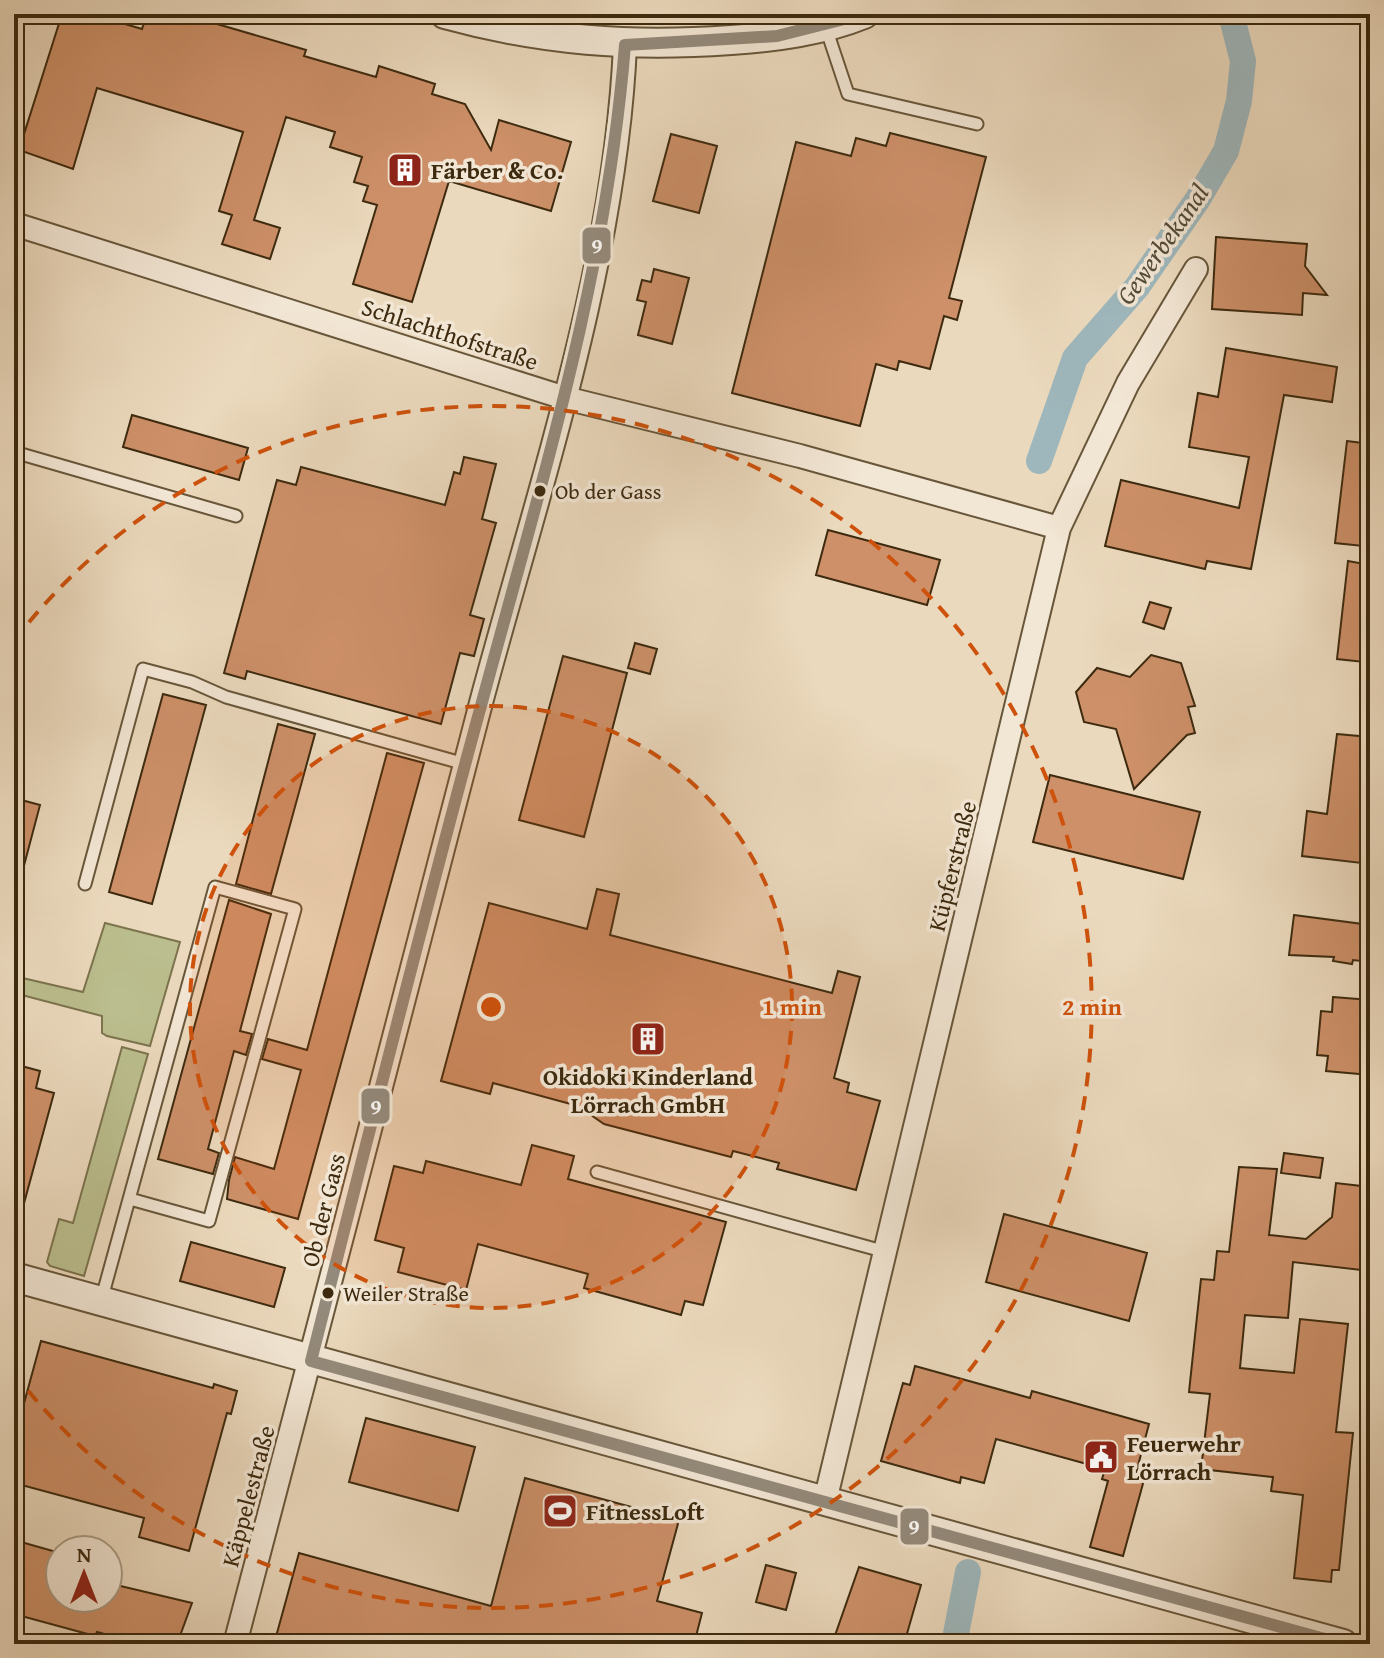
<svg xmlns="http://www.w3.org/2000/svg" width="1384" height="1658" font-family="'Gentium Book Plus',serif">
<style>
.green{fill:#bbbe8e;stroke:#7c744e;stroke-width:2}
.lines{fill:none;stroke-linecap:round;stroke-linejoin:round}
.canal{stroke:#9eb7bc;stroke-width:26}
.building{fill:#cd9069;stroke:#3d2a0f;stroke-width:2}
.service-casing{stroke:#68563a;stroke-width:15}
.minor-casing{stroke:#68563a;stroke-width:26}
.tertiary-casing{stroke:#68563a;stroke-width:32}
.service{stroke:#f2e6d4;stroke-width:11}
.minor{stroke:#f2e6d4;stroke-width:22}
.tertiary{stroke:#f2e6d4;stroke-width:28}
.bus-1-casing{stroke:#f2e6d4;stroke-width:18}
.bus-1{stroke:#948a7b;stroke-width:12}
.ring{fill:none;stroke:#ce520c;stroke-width:4;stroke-dasharray:14 10}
.bus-dot{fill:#3d2a0f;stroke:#f2e6d4;stroke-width:3}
.labels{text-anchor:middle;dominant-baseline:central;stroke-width:7;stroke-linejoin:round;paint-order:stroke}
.bus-label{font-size:22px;fill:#3d2a0f;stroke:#f2e6d4;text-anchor:start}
.poi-label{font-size:24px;font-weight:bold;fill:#3d2a0f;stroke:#f2e6d4;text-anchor:start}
.street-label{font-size:24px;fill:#3d2a0f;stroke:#f2e6d4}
.water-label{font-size:26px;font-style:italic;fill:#554d3a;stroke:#f2e6d4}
.centre{fill:#ce520c;stroke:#f2e6d4;stroke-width:4}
.ring-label{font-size:24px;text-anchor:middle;font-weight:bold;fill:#ce520c;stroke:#f2e6d4;stroke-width:7;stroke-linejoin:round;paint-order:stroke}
.line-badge{stroke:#f2e6d4;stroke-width:3}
.badge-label{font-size:22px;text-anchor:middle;font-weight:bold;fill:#fff}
</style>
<rect width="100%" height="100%" fill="#ebd9bd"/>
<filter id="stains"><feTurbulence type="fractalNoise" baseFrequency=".0025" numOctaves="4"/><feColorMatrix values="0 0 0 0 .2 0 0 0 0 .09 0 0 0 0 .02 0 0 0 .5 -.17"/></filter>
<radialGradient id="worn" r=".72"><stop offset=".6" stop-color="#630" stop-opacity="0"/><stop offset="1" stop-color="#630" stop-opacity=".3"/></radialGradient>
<path class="green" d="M105 923 180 942 150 1046 107 1036 102 1033V1016L14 993V976L83 992Z
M122 1047 148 1054 84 1276 50 1266 47 1262 59 1219 73 1223Z"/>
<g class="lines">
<path class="canal" d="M1039 461 1075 358 1137 287 1198 199 1226 151 1239 101 1243 61 1231 14
M954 1644 968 1572"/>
</g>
<path class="building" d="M62 14H91L142 29 147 14H183L306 50 304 56 376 77 379 66 435 84 432 94 465 104 491 150 499 120 571 142 551 211 449 181 412 302 353 284 377 205 363 201 368 186 354 182 362 157 330 147 335 132 286 117 254 220 280 228 270 259 222 244 232 215 219 211 243 132 97 88 73 169 19 150Z
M890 133 986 157 949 298 962 301 957 320 944 316 930 369 899 361 897 370 876 364 860 426 732 393 796 142 851 156 856 138 886 146Z
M671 134 717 146 699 213 653 201Z
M1216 237 1307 244 1305 266 1327 295 1303 293 1302 315 1212 309Z
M654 269 689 278 672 344 638 335 646 302 637 300 642 280 651 282Z
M1226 348 1337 367 1332 402 1284 395 1251 569 1207 561 1205 569 1105 546 1121 480 1239 508 1249 457 1189 447 1198 393 1218 397Z
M132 415 248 448 239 480 123 447Z
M1347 441 1370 444V486L1363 546 1335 543Z
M464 457 496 464 482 519 496 523 470 615 484 619 474 656 460 653 441 724 247 671 245 679 224 673 277 480 296 485 301 467 445 505 454 472 460 474Z
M828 530 940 560 927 605 816 575Z
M1348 561 1370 565 1366 611H1370V627L1364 662 1337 659Z
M1150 602 1171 608 1164 629 1143 622Z
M635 643 657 649 650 674 628 668Z
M1151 655 1181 663 1195 706 1188 707 1195 733 1187 735 1134 789 1116 729 1084 722 1076 692 1097 668 1130 677Z
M563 656 627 673 584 837 519 820Z
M163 694 206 705 152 904 109 892Z
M278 724 315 734 271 894 236 884Z
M1337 734 1370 737V864L1302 856 1307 811 1327 814Z
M387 753 424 763 298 1219 227 1199 229 1180 235 1157 274 1169 301 1070 262 1059 268 1039 307 1050Z
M1050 775 1200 812 1183 879 1033 842Z
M14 798 40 805 21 877 14 876Z
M597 889 619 894 610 935 832 993 838 971 860 977 834 1078 849 1083 847 1092 880 1101 856 1190 777 1169 779 1163 733 1151 731 1157 604 1124 578 1106 493 1083 490 1094 441 1081 489 903 587 929Z
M229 900 271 914 240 1031 252 1034 246 1055 234 1051 208 1149 219 1153 213 1174 158 1159Z
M1294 915 1370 925V962L1353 960 1352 964 1333 961 1334 957 1289 955Z
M1333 997 1370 1000V1075L1326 1071 1328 1056 1317 1055 1321 1011 1332 1012Z
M14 1064 40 1071 36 1088 54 1093 20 1218 14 1217Z
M532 1145 574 1156 568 1179 726 1222 703 1305 685 1301 681 1315 584 1288 588 1274 478 1244 466 1290 398 1272 404 1248 375 1240 394 1166 423 1173 426 1161 521 1185Z
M1284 1153 1323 1158 1320 1178 1281 1173Z
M1239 1167 1277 1169 1269 1235 1306 1239 1332 1217 1336 1183 1370 1187V1271L1293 1262 1288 1318 1245 1315 1240 1368 1294 1373 1300 1319 1348 1324 1336 1432 1353 1433 1339 1570H1332L1331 1582 1294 1578 1303 1495 1271 1491 1273 1477 1201 1469 1210 1394 1189 1392 1201 1279 1214 1280 1217 1251 1229 1252Z
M1004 1214 1147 1253 1129 1321 986 1282Z
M191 1242 285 1268 274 1307 180 1281Z
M41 1341 213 1388 214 1384 237 1391 231 1414 227 1413 189 1551 139 1537 144 1518 14 1483V1440Z
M915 1366 1030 1398 1032 1391 1149 1424 1135 1477 1144 1480 1123 1556 1090 1547 1108 1481 1102 1479 1105 1469 996 1439 984 1483 961 1477 960 1483 881 1461 903 1383 910 1385Z
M366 1418 475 1447 458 1511 349 1482Z
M525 1478 679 1520 657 1601 702 1613 694 1644H274L299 1553 491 1606Z
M14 1540 60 1553V1598H108V1583L192 1603 177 1644H141L97 1632 95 1636 14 1614Z
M766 1565 796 1573 786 1610 756 1602Z
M859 1567 921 1585 904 1644H832Z"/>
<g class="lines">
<defs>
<path id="service" d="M826 28 848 94 977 124
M14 452 236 516
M85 884 143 669 192 682 226 697 465 764
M597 1172 886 1252
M101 1301 215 887 295 909 209 1221 130 1199"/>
<path id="minor" d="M14 224 565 398 800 456 1059 528
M825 1501 1059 528 1128 383 1196 269
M235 1644C320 1330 398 1013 482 699 538 491 616 261 625 45"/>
<path id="tertiary" d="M445 14C543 41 630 47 731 40 776 37 822 31 864 14
M14 1277 1343 1644"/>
</defs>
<use href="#service" class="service-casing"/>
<use href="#minor" class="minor-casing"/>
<use href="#tertiary" class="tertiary-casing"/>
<use href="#service" class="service"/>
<use href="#minor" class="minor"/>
<use href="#tertiary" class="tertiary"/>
<defs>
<path id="bus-1" d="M864 14 777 36 625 45C607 271 541 484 482 702 422 921 367 1141 311 1361L1343 1644"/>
</defs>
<use href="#bus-1" class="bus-1-casing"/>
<use href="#bus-1" class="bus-1"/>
</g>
<circle cx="491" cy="1007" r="301" fill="#ce520c" fill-opacity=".12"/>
<g class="ring">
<circle cx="491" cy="1007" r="301"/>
<path d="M14 641A601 601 0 1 1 14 1373"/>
</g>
<defs>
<symbol id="building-square" viewBox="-11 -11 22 22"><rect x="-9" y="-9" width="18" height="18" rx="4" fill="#8f2418" stroke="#f2e6d4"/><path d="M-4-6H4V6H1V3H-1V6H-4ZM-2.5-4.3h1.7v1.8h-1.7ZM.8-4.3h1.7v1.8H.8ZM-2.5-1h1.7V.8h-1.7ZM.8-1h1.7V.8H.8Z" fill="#fff"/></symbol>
<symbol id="civic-square" viewBox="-11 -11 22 22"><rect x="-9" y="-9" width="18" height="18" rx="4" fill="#8f2418" stroke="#f2e6d4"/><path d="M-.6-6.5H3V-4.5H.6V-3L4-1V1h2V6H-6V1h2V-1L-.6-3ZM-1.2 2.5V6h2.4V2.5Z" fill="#fff"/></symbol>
<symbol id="stadium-square" viewBox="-11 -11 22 22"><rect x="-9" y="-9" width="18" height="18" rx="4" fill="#8f2418" stroke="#f2e6d4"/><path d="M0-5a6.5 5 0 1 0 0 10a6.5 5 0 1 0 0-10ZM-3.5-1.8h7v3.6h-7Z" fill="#fff"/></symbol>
</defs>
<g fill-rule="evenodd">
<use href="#building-square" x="385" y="150" width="40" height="40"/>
<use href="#building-square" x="628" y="1019" width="40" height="40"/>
<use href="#civic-square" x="1081" y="1437" width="40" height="40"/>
<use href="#stadium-square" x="540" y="1491" width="40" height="40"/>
</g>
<g class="bus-dot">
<circle cx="540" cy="491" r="7"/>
<circle cx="328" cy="1293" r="7"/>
</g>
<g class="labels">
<g class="bus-label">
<text x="555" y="491">Ob der Gass</text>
<text x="343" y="1293">Weiler Straße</text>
</g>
<g class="poi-label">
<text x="431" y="170">Färber &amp; Co.</text>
<text x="648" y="1076" text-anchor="middle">Okidoki Kinderland<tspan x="648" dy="28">Lörrach GmbH</tspan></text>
<text x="1127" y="1443">Feuerwehr<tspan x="1127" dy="28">Lörrach</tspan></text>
<text x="586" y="1511">FitnessLoft</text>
</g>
<g class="street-label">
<text transform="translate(450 334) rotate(18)">Schlachthofstraße</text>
<text transform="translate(952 866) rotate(-76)">Küpferstraße</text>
<text transform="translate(323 1210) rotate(-76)">Ob der Gass</text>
<text transform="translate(248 1496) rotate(-75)">Käppelestraße</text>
</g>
<g class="water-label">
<text transform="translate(1162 244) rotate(-55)">Gewerbekanal</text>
</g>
</g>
<circle cx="491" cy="1007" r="12" class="centre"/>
<g class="ring-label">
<text x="792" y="1015">1 min</text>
<text x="1092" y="1015">2 min</text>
</g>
<g class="line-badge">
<rect x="581" y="226" width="31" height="39" rx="8" fill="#948a7b"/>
<rect x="360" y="1087" width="31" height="38" rx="8" fill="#948a7b"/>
<rect x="899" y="1507" width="31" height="39" rx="8" fill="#948a7b"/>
</g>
<g class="badge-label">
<text x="597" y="253">9</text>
<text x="376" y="1114">9</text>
<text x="914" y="1534">9</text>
</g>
<rect width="1384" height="1658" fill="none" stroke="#ebd9bd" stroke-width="48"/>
<rect x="16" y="16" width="1352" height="1626" fill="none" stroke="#3d2a0f" stroke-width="4"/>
<rect x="24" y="24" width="1336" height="1610" fill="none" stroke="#3d2a0f" stroke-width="2"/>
<g transform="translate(84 1574)"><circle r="38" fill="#f2e6d4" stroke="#aa9b85" stroke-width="2"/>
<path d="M0-6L14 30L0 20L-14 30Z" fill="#8f2418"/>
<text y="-12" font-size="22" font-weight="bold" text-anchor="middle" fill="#3d2a0f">N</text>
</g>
<rect width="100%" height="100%" filter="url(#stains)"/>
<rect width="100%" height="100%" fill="url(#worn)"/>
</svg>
